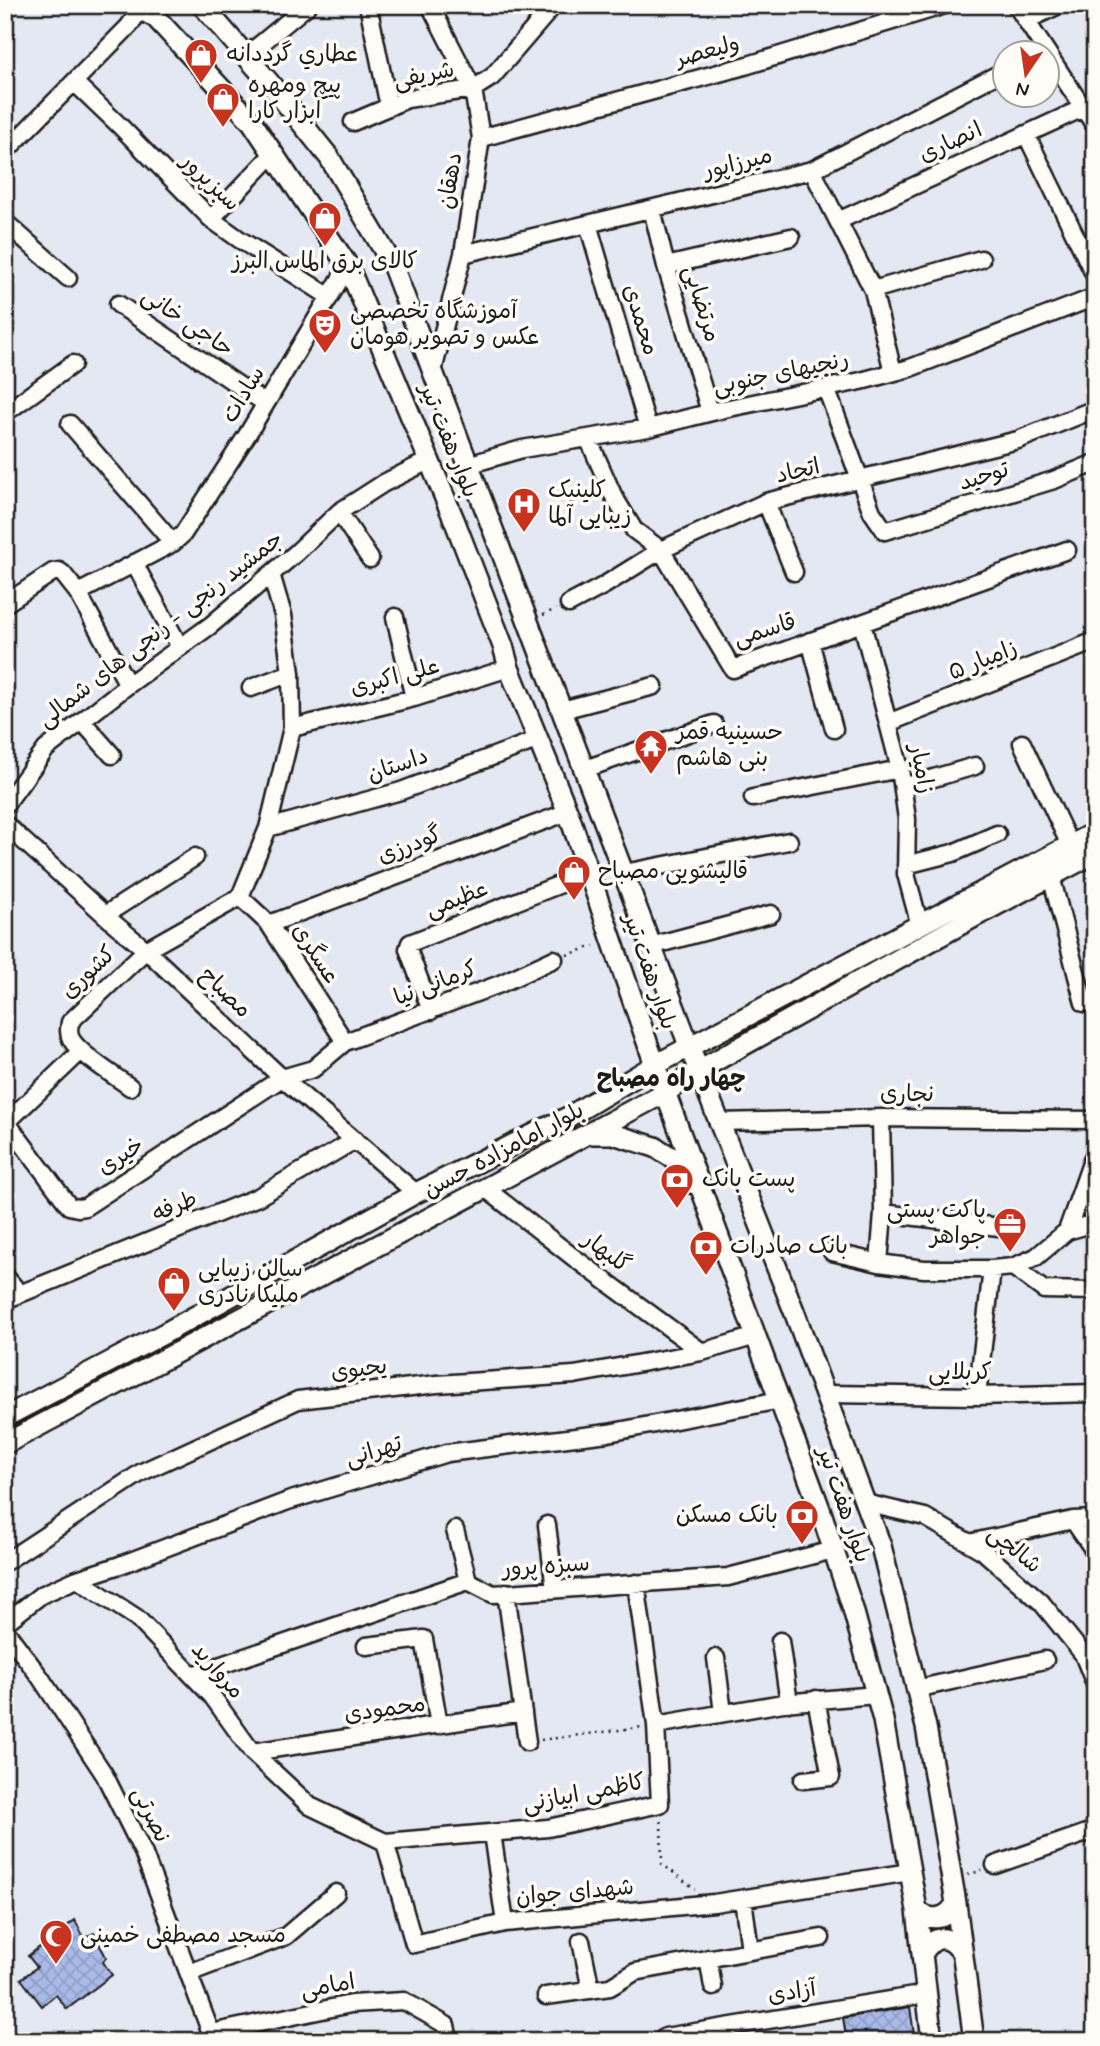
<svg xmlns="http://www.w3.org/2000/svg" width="1100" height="2046" font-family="Mynerve,'Playpen Sans Arabic',sans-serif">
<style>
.building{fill:url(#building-cross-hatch);stroke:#1c1c1c;stroke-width:2}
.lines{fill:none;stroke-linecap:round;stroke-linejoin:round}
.minor-casing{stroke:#1c1c1c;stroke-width:21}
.major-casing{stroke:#1c1c1c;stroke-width:24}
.path{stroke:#1c1c1c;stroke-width:2.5;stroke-dasharray:2 5;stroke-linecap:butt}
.minor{stroke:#fdfcf7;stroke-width:16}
.major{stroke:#fdfcf7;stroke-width:19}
.labels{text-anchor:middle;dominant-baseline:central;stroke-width:7;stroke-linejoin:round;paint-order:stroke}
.street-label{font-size:23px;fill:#1c1c1c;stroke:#fdfcf7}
.poi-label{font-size:23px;fill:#1c1c1c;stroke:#fdfcf7;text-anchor:start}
.neighbourhood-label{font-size:24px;font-weight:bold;fill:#1c1c1c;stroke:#fdfcf7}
</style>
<defs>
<pattern id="building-cross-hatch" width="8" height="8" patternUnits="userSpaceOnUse" patternTransform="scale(1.75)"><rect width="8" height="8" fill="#a9bae9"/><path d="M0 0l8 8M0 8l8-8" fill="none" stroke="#919fc7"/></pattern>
</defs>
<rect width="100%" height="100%" fill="#e4e8f3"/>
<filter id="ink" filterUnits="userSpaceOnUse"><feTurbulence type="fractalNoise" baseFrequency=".0143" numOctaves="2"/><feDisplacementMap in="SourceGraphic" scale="14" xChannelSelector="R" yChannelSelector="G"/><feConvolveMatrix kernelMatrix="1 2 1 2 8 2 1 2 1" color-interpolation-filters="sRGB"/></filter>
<g filter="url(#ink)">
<path class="building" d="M75 1920 84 1938 94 1933 106 1957 103 1962 112 1975 67 2009 56 1995 42 2006 21 1979 37 1967 28 1956Z
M910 2007 915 2041H847L843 2018Z"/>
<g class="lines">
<defs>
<path id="minor" d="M368 5 389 107
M430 5 473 89 481 138 463 254 433 371
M1016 5 1095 126
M1027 20 1059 5
M246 56 308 5
M74 82 120 126 211 219 239 239 330 297
M353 122 407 99 473 89 492 77 554 5
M1026 134 1095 276
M481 138 748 65 945 5
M5 152 129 26 140 10
M812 170 873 290 893 372
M652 209 666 266 710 412
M211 219 273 154
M838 221 1083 108
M5 222 68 278
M588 224 648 428
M463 254 812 170 1006 70
M666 266 791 237
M873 290 981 259
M118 304 265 403
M826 388 872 512 885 531 1054 480 1095 463
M5 413 73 364
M70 424 173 543
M588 438 613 495 634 530 661 550 733 669 1067 550
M468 465 522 449 648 428 724 409 861 381 910 368 1095 297
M766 502 794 572
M339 512 370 559
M134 563 180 647
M78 593 173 543 183 534 247 435 348 266
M5 604 53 572 59 571 63 574 78 593 128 685
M569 604 603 586 661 550 766 502 1018 440 1095 409
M395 617 414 698
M862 623 900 769 907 819 906 874 920 926
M810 641 834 729
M251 688 291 673
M562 710 654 686
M82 721 112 755
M888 723 1095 641
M292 728 414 698 509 668
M1022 743 1070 845
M585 769 714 724
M903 787 975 766
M753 798 900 769
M5 805 46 749 128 685 211 625 296 553 339 512 384 483 430 460
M5 824 116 925 146 950 282 1078 416 1193
M268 828 401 791 539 739
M906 865 953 853 997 834
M624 873 789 841
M1051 876 1084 1003 1095 1000
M240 897 269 924 345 1042
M105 915 195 857
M269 924 568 812
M651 946 771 914
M431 1011 408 949 410 943 589 873
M130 1087C115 1076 80 1055 71 1039 68 1033 69 1028 70 1022L146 950 240 897 268 828 292 728 291 673 283 615 271 574
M5 1120 69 1206 78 1208 85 1207 282 1078 313 1069 345 1042 500 984 554 959
M7 1122 81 1051
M719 1122 881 1118 1095 1120
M485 1188 573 1257 702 1352
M883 1213 999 1227
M1067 1231 1095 1223
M832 1252 879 1263 924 1269H992L1013 1267 1036 1257 1067 1231 1095 1152
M879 1263 883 1213 881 1118
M1013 1267 1044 1290 1095 1291
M5 1276 20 1294
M5 1300 258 1197 355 1140
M825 1394 977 1396 1095 1393
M977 1396 992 1269
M865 1503 925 1517 983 1551 1041 1602 1083 1654 1095 1684
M1073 1520 1095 1552
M547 1525 555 1589
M455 1530 468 1581
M969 1543 1073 1520 1095 1519
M5 1562 142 1472 298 1400 437 1384 574 1375 702 1352 756 1336
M77 1579 137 1618 212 1696 252 1752 310 1806 385 1842
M636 1583 656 1725
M506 1592 527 1742
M5 1623 41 1595 77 1579 120 1565 288 1501 447 1453 608 1433 780 1400
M5 1630 40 1677 104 1774 143 1852 214 2041
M780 1641 789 1703
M366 1646 424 1639 439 1725
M716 1658 723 1713
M192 1675 468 1581 493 1594 728 1577 833 1550
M916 1689 1045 1660
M252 1752 523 1712
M803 1780 831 1777 816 1699
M492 1833 505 1923
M385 1842 414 1944 505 1923 714 1903 910 1872
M385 1842 548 1828 660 1804 656 1725 783 1703 876 1695
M995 1865 1095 1830
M743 1899 750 1950
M581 1941 591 1990
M708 1958 713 1987
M189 1973 286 1936 336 1893
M546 1996 610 1987 635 1972 821 1938
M211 2033 351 2004 404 2001 446 2025 449 2041
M665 2037 926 1994"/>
<path id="major" d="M132 5 156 18 252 122 348 266 455 522 503 646 509 668 569 815 655 1065 820 1509 853 1609 883 1720 917 1910 932 2041
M202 5 268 81 329 157 392 264 690 1048 794 1311 881 1546 926 1727 956 1903 974 2041
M591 1134H613L655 1147 673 1158 694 1184
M5 1417 165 1333 416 1193 568 1117 655 1065 1095 832
M5 1444 666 1092 699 1070 976 916 1095 853
M917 1910C931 1923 948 1919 956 1903
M923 1953C934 1934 950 1934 962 1953"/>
</defs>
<use href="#minor" class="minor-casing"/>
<use href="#major" class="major-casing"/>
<path class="path" d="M543 615 556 609
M567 955 594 946
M541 1740 642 1727
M661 1821 662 1864 695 1889
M968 1875 982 1870"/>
<use href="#minor" class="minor"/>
<use href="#major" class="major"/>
</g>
</g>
<defs>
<symbol id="shop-pin" viewBox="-11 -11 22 30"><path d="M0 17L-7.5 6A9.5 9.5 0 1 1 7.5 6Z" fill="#c8321e" stroke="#fdfcf7"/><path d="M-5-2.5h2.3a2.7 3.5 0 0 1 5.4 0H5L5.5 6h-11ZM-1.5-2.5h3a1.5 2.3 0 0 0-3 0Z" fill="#fff"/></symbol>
<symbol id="theatre-pin" viewBox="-11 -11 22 30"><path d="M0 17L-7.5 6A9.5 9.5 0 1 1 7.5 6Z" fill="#c8321e" stroke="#fdfcf7"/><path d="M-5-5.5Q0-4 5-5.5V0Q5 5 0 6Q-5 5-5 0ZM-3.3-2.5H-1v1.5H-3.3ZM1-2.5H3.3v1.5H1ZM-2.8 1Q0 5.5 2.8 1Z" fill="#fff"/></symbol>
<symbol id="hospital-pin" viewBox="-11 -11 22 30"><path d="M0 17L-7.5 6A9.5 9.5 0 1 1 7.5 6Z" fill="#c8321e" stroke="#fdfcf7"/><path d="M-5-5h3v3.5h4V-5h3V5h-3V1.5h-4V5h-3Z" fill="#fff"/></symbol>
<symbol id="temple-pin" viewBox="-11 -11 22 30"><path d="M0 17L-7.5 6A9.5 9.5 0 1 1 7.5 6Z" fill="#c8321e" stroke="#fdfcf7"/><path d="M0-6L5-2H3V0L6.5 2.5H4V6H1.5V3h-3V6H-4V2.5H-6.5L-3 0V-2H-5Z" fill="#fff"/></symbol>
<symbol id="bank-pin" viewBox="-11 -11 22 30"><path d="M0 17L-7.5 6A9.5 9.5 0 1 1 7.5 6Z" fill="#c8321e" stroke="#fdfcf7"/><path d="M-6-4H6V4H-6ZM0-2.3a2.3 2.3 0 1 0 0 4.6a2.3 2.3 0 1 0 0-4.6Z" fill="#fff"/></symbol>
<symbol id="office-pin" viewBox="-11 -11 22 30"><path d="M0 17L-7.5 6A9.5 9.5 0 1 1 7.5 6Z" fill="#c8321e" stroke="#fdfcf7"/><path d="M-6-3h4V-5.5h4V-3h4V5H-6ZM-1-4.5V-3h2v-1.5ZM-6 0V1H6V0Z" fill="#fff"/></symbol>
<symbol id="mosque-pin" viewBox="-11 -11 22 30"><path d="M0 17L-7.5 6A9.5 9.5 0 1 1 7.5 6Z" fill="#c8321e" stroke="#fdfcf7"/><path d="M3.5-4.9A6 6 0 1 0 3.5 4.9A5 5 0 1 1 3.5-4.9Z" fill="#fff"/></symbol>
</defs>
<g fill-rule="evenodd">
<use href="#shop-pin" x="182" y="36" width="38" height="52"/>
<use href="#shop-pin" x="204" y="80" width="38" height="52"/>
<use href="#shop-pin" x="306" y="199" width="38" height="52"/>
<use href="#theatre-pin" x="306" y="306" width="38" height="52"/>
<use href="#hospital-pin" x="505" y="485" width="38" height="52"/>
<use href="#temple-pin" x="632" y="727" width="38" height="52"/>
<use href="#shop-pin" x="555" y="853" width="38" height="52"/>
<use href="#bank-pin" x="658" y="1161" width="38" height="52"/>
<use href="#office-pin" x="991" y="1205" width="38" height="52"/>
<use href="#bank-pin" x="687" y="1228" width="38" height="52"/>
<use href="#shop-pin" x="155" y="1264" width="38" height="52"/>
<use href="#bank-pin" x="783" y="1497" width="38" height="52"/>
<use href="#mosque-pin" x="37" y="1917" width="38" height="52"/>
</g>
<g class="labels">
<g class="street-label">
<text transform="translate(708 52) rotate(-15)">ولیعصر</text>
<text transform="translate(424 76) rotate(-12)">شریفی</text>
<text transform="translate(951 143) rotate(-25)">انصاری</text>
<text transform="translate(738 164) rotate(-14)">میرزاپور</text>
<text transform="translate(451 181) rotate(-81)">دهقان</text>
<text transform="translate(210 183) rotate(44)">سبزپرور</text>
<text transform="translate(701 304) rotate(73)">مرتضایی</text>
<text transform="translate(640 320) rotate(73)">محمدی</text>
<text transform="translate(187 323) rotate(34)">حاجی خانی</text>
<text transform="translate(781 374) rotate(-12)">رنجیهای جنوبی</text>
<text transform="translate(244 395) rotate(-59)">سادات</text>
<text transform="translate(448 441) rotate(68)">بلوار هفت تیر</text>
<text transform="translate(798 472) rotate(-13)">اتحاد</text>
<text transform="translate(984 477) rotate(-17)">توحید</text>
<text transform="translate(161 630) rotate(-38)">جمشید رنجی - رنجی های شمالی</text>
<text transform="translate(765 631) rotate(-17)">قاسمی</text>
<text transform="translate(983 661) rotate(-22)">زامیار ۵</text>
<text transform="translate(395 678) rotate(-15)">علی اکبری</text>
<text transform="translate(398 766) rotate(-19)">داستان</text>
<text transform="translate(921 769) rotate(79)">زامیار</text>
<text transform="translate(410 846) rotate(-21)">گودرزی</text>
<text transform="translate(457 900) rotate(-21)">عظیمی</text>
<text transform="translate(315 954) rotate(57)">عسگری</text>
<text transform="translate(649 972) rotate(71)">بلوار هفت تیر</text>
<text transform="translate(89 973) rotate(-43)">کشوری</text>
<text transform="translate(436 984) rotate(-21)">کرمانی نیا</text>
<text transform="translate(225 993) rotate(44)">مصباح</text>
<text x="907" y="1095">نجاری</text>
<text transform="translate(504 1151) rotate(-28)">بلوار امامزاده حسن</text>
<text transform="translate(121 1157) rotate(-33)">خیری</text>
<text transform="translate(175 1207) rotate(-22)">طرفه</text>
<text transform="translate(606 1253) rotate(37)">گلبهار</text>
<text transform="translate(359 1370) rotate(-7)">یحیوی</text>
<text x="960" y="1373">کربلایی</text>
<text transform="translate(374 1452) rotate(-17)">تهرانی</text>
<text transform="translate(843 1505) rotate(71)">بلوار هفت تیر</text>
<text transform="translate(1014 1550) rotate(39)">شالچی</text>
<text transform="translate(546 1567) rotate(-4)">سبزه پرور</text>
<text transform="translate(217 1671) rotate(49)">مروارید</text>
<text transform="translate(385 1710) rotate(-8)">محمودی</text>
<text transform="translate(584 1794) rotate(-11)">کاظمی ابیازنی</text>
<text transform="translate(150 1815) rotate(64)">نصرتی</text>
<text transform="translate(575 1893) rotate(-5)">شهدای جوان</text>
<text transform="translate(328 1987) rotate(-10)">امامی</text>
<text transform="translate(792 1993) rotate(-9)">آزادی</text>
</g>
<g class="poi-label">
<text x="226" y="55">عطاري گرددانه</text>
<text x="248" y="86">پیچ ومهره<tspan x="248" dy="26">ابزار کارا</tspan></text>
<text x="325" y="262" text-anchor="middle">کالای برق الماس البرز</text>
<text x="350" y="312">آموزشگاه تخصصی<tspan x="350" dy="26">عکس و تصویر هومان</tspan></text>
<text x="548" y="491">کلینیک<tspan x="548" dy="26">زیبایی آلما</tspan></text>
<text x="676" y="733">حسینیه قمر<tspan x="676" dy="26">بنی هاشم</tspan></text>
<text x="598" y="872">قالیشویی مصباح</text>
<text x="702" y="1180">پست بانک</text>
<text x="986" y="1211" text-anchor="end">پاکت پستی<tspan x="986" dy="26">جواهر</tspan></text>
<text x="730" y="1247">بانک صادرات</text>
<text x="198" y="1270">سالن زیبایی<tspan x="198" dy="26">ملیکا نادری</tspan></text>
<text x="778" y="1516" text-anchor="end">بانک مسکن</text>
<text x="80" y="1936">مسجد مصطفی خمینی</text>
</g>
<g class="neighbourhood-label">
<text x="671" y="1079">چهار راه مصباح</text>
</g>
</g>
<rect width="1100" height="2046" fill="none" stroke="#fdfcf7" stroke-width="28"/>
<rect x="14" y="14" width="1072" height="2018" fill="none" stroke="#1c1c1c" stroke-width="2.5" filter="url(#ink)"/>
<g transform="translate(1026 74) rotate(193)"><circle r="33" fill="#fdfcf7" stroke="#a3a29f" stroke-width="2"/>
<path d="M0-5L12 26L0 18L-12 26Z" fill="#c8321e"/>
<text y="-10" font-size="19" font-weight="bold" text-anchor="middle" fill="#1c1c1c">N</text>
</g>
</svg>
